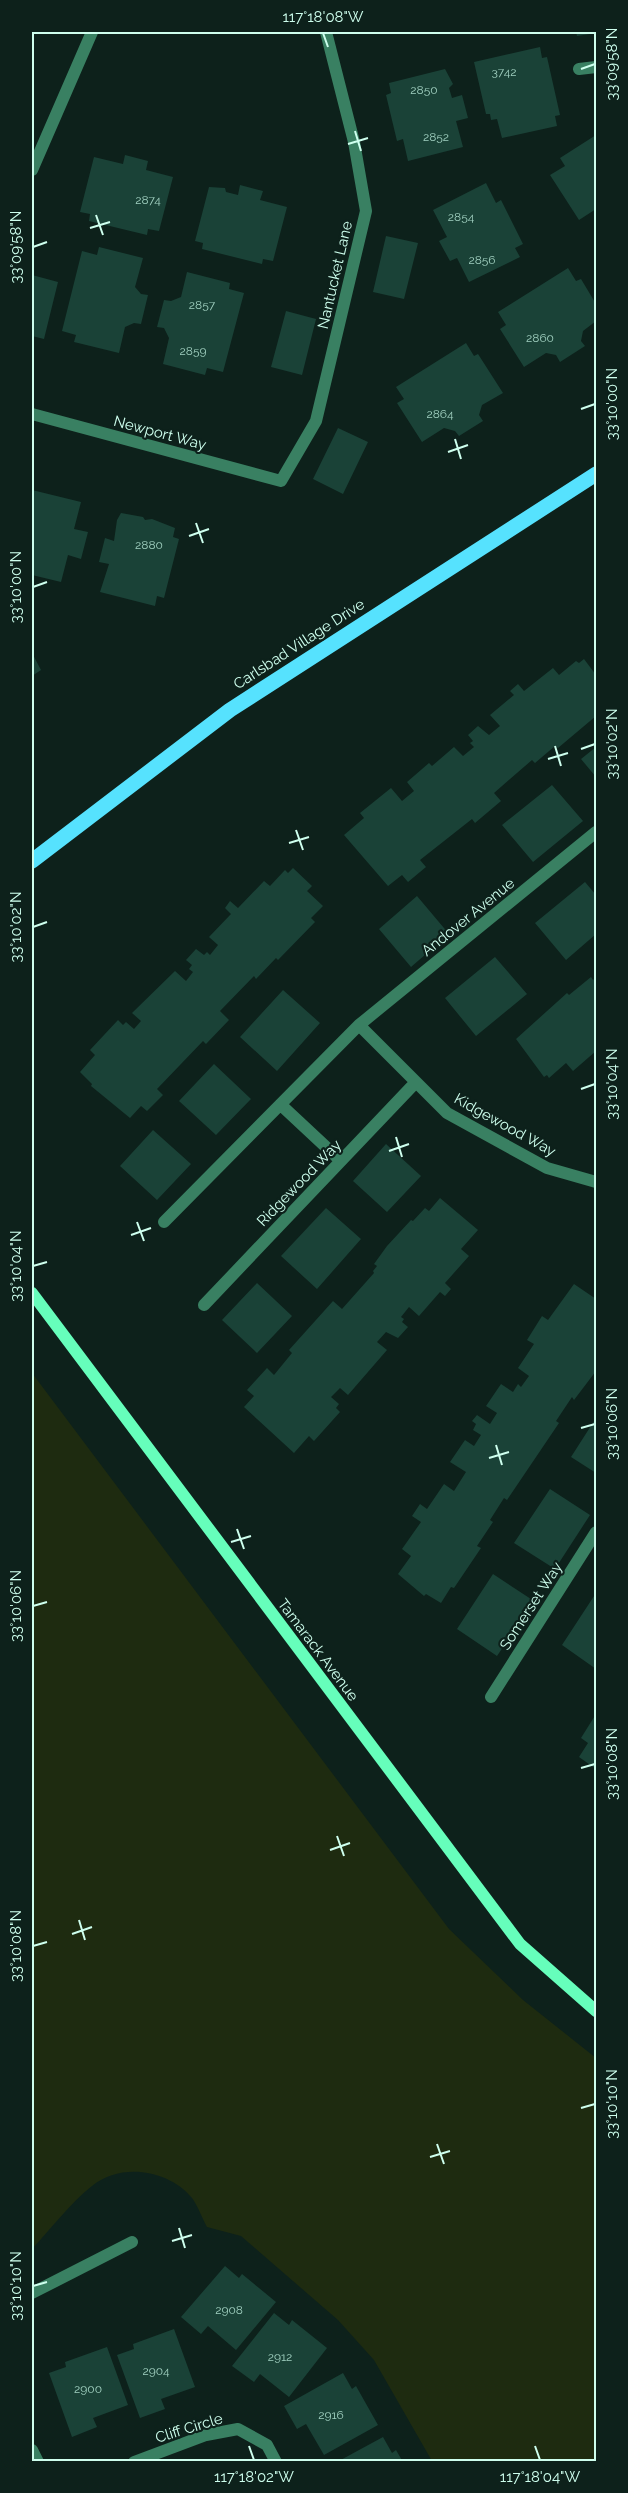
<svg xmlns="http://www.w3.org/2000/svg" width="628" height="2493" font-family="Raleway,sans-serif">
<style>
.green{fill:#1e2b10}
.building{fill:#1a4237}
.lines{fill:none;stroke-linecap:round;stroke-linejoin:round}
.street{stroke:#398062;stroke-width:12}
.secondary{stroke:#66febb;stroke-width:12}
.primary{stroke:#56e2fe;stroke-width:15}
.ticks{fill:none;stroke:#ceffee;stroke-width:2}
.labels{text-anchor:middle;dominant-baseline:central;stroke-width:4.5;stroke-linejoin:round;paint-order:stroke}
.number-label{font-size:12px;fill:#a1d0c0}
.street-label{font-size:15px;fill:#ceffee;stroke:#0d211b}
.neatline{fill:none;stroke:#ceffee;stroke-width:2}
.ticks-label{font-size:15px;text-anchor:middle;fill:#ceffee}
</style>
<rect width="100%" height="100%" fill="#0d211b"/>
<path class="green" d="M32 1373 449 1929 523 2000 596 2058V2461H432L374 2360 338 2320 241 2236 207 2227C202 2218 198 2206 192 2198 169 2170 121 2162 92 2186 70 2203 51 2229 32 2249Z"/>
<path class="building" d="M576 32H596V33L577 36Z
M540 47 542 58 547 57 560 115 555 116 557 126 502 138 497 119 491 120 490 114H486L474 62Z
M445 69 453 84 449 88 452 98 462 95 468 118 456 121 463 147 408 161 403 139 397 141 386 95 391 93 389 83Z
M596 135V209L579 220 550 175 565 166 560 158Z
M125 155 148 161 146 170 173 177 159 231 148 229 147 235 89 221 90 214 80 212 94 157 123 164Z
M486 183 496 203 501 200 523 244 515 248 520 257 469 282 457 258 450 261 439 241 447 237 433 210Z
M240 185 263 191 260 200 287 207 273 261 263 259 262 264 202 249 203 243 195 241 209 187 225 188 226 192 238 195Z
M386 236 418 243 404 299 373 292Z
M99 247 143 258 135 287 141 294 148 295 141 324 134 323 125 327 119 353 74 342 76 335 62 331 82 251 97 255Z
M568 268 576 281 581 279 596 304V321L583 331 581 341 585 346 560 362 556 355 546 353 524 367 500 329 506 325 498 312Z
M187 272 230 283 229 289 244 293 223 372 207 368 205 375 163 364 169 338 164 328 157 327 164 300 171 301 181 297Z
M32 275 58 282 44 339 32 336Z
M286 311 316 319 302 375 271 367Z
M466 343 474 356 478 354 503 393 482 405 479 415 483 421 459 436 455 431 444 428 422 442 397 403 404 399 396 387Z
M338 428 368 442 343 494 313 479Z
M32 490 81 502 74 529 88 532 81 559 68 555 61 582 32 575Z
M121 513 143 517 145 520 152 519 175 528 173 537 179 539 164 598 157 596 155 606 100 592 109 564 99 562 105 538 114 541 117 520Z
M32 653 41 670 32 676Z
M584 659 596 675V716L558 748 555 746 535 763 532 760 494 793 501 801 475 823 472 819 420 860 426 867 408 882 402 875 388 886 344 835 364 818 360 813 391 788 402 801 414 791 407 782 429 763 432 766 454 747 463 756 474 747 470 743 473 741 468 735 478 726 489 735 500 726 490 715 514 695 510 691 518 684 524 691 553 668 559 675 576 661 579 663Z
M596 747V777L581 759Z
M552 785 583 821 533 862 502 825Z
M293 868 312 886 307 891 323 906 311 918 315 922 278 960 276 958 256 979 254 976 220 1011 229 1020 206 1044 203 1041 157 1089 163 1095 147 1111 141 1106 130 1118 91 1086 92 1084 80 1072 95 1055 90 1050 118 1020 123 1025 126 1022 134 1029 141 1021 132 1013 175 971 186 981 193 972 189 969 192 965 186 960 196 949 204 955 207 952 210 955 218 945 209 937 231 914 225 908 230 901 238 908 264 881 270 886 285 870 288 873Z
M585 882 596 895V934L566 960 535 923Z
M417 896 449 934 411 967 379 929Z
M495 957 527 994 476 1036 445 998Z
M591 977 593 980 596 977V1051L573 1071 566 1063 549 1078 547 1075 544 1077 516 1039 567 993 569 995Z
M283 990 320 1023 277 1071 240 1037Z
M214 1064 251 1099 216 1135 179 1101Z
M153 1130 191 1164 157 1200 120 1166Z
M386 1144 421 1176 387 1212 353 1181Z
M440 1198 478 1230 461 1249 469 1256 445 1283 451 1289 445 1296 440 1292 419 1316 409 1307 401 1317 404 1319 402 1322 408 1327 398 1338 386 1332 377 1342 387 1350 348 1395 340 1388 331 1397 339 1404 336 1408 340 1412 314 1441 309 1436 294 1453 244 1407 254 1396 247 1390 267 1368 274 1375 292 1353 289 1350 333 1301 342 1309 374 1273 373 1271 377 1266 374 1264 387 1246 411 1220 413 1221 425 1208 429 1211Z
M326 1208 361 1239 317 1289 281 1256Z
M257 1283 292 1316 257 1353 222 1320Z
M574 1284 596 1299V1371L574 1400 572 1397 556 1421 559 1423 507 1500 504 1498 490 1520 493 1522 477 1546 481 1548 454 1588 451 1587 441 1603 426 1594 424 1596 398 1574 411 1556 402 1549 421 1522 412 1516 420 1504 427 1509 444 1484 454 1491 466 1472 450 1462 465 1440 474 1446 481 1435 473 1430 476 1424 472 1421 477 1415 490 1424 497 1413 486 1406 501 1384 513 1392 518 1384 521 1387 529 1376 518 1368 534 1344 527 1340 542 1316 548 1320Z
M596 1418V1473L571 1457Z
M550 1489 590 1515 555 1569 514 1543Z
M493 1574 534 1601 497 1656 457 1629Z
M596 1593V1669L562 1645Z
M596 1714V1769L579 1757 588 1743 581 1738Z
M225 2266 239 2278 242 2274 276 2302 236 2350 208 2326 201 2334 181 2317Z
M274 2313 289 2325 292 2320 327 2348 289 2397 260 2374 254 2382 232 2366Z
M174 2329 195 2387 161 2399 165 2409 140 2418 117 2355 134 2349 133 2344Z
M107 2347 128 2405 93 2418 97 2427 72 2437 49 2373 66 2367 65 2362Z
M343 2373 352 2389 356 2386 378 2425 324 2455 306 2424 297 2429 284 2406Z
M383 2437 392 2453 396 2450 403 2462H337Z"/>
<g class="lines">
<path class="street" d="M579 69 596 67
M32 170 92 32
M32 414 281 481 316 421 366 211 354 142 326 32
M359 1025 447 1113 547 1168 596 1182
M281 1105 341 1161
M164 1222 359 1025 596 832
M204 1305 416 1082
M491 1697 596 1532
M32 2293 132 2242
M32 2450 38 2462
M134 2462 206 2435 238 2429 267 2445 276 2462"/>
<path class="secondary" d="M32 1293 520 1944 596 2011"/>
<path class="primary" d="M32 861 230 710 596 474"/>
</g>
<path class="ticks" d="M323 33 328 47M581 69 595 64M355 131 361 151M348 144 368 138M96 215 103 235M90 228 110 222M33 247 47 242M581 409 595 404M455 439 461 459M448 452 468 445M196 523 203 543M189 536 209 529M33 587 47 582M555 746 561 766M581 749 595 744M548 759 568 753M296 830 303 850M289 843 309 837M33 927 47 922M581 1089 595 1084M396 1137 402 1157M389 1151 409 1144M137 1222 144 1241M131 1235 151 1228M33 1266 47 1262M581 1428 595 1424M496 1445 502 1465M489 1458 509 1452M237 1529 244 1549M231 1542 251 1536M33 1606 47 1602M581 1768 595 1764M337 1836 344 1856M330 1850 350 1843M79 1920 85 1940M72 1934 92 1927M33 1946 47 1942M581 2108 595 2104M437 2144 444 2164M430 2157 450 2151M179 2228 185 2248M172 2241 192 2235M33 2286 47 2282M249 2446 254 2460M535 2446 540 2460"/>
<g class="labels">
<g class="number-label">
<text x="504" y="72">3742</text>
<text x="424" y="90">2850</text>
<text x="436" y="137">2852</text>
<text x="148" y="200">2874</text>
<text x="461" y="217">2854</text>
<text x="482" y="260">2856</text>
<text x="202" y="305">2857</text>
<text x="540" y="338">2860</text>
<text x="193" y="351">2859</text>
<text x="440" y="414">2864</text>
<text x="149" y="545">2880</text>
<text x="229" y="2310">2908</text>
<text x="280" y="2357">2912</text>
<text x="156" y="2371">2904</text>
<text x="88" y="2389">2900</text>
<text x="331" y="2415">2916</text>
</g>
<g class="street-label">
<text transform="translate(335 275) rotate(-77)">Nantucket Lane</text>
<text transform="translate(160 433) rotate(15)">Newport Way</text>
<text transform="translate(299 644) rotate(-33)">Carlsbad Village Drive</text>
<text transform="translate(468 917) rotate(-39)">Andover Avenue</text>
<text transform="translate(505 1125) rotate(29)">Kidgewood Way</text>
<text transform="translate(299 1183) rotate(-46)">Ridgewood Way</text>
<text transform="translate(531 1606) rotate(-57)">Somerset Way</text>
<text transform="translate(318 1650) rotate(53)">Tamarack Avenue</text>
<text transform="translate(189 2428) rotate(-17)">Cliff Circle</text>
</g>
</g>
<rect width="628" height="2493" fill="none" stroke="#0d211b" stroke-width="66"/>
<rect x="33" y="33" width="562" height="2427" class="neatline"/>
<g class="ticks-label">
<text x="323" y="22">117°18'08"W</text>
<text transform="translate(612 64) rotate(-90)" y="5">33°09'58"N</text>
<text transform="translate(16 247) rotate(-90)" y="5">33°09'58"N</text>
<text transform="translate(612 404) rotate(-90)" y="5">33°10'00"N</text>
<text transform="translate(16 587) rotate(-90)" y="5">33°10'00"N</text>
<text transform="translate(612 744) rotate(-90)" y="5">33°10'02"N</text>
<text transform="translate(16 927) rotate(-90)" y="5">33°10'02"N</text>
<text transform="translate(612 1084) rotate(-90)" y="5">33°10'04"N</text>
<text transform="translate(16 1266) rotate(-90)" y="5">33°10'04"N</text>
<text transform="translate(612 1424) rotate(-90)" y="5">33°10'06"N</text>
<text transform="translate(16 1606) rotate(-90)" y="5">33°10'06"N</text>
<text transform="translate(612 1764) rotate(-90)" y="5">33°10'08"N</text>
<text transform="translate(16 1946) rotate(-90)" y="5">33°10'08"N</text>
<text transform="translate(612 2104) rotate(-90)" y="5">33°10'10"N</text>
<text transform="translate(16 2286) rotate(-90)" y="5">33°10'10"N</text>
<text x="254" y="2482">117°18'02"W</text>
<text x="540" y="2482">117°18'04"W</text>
</g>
</svg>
